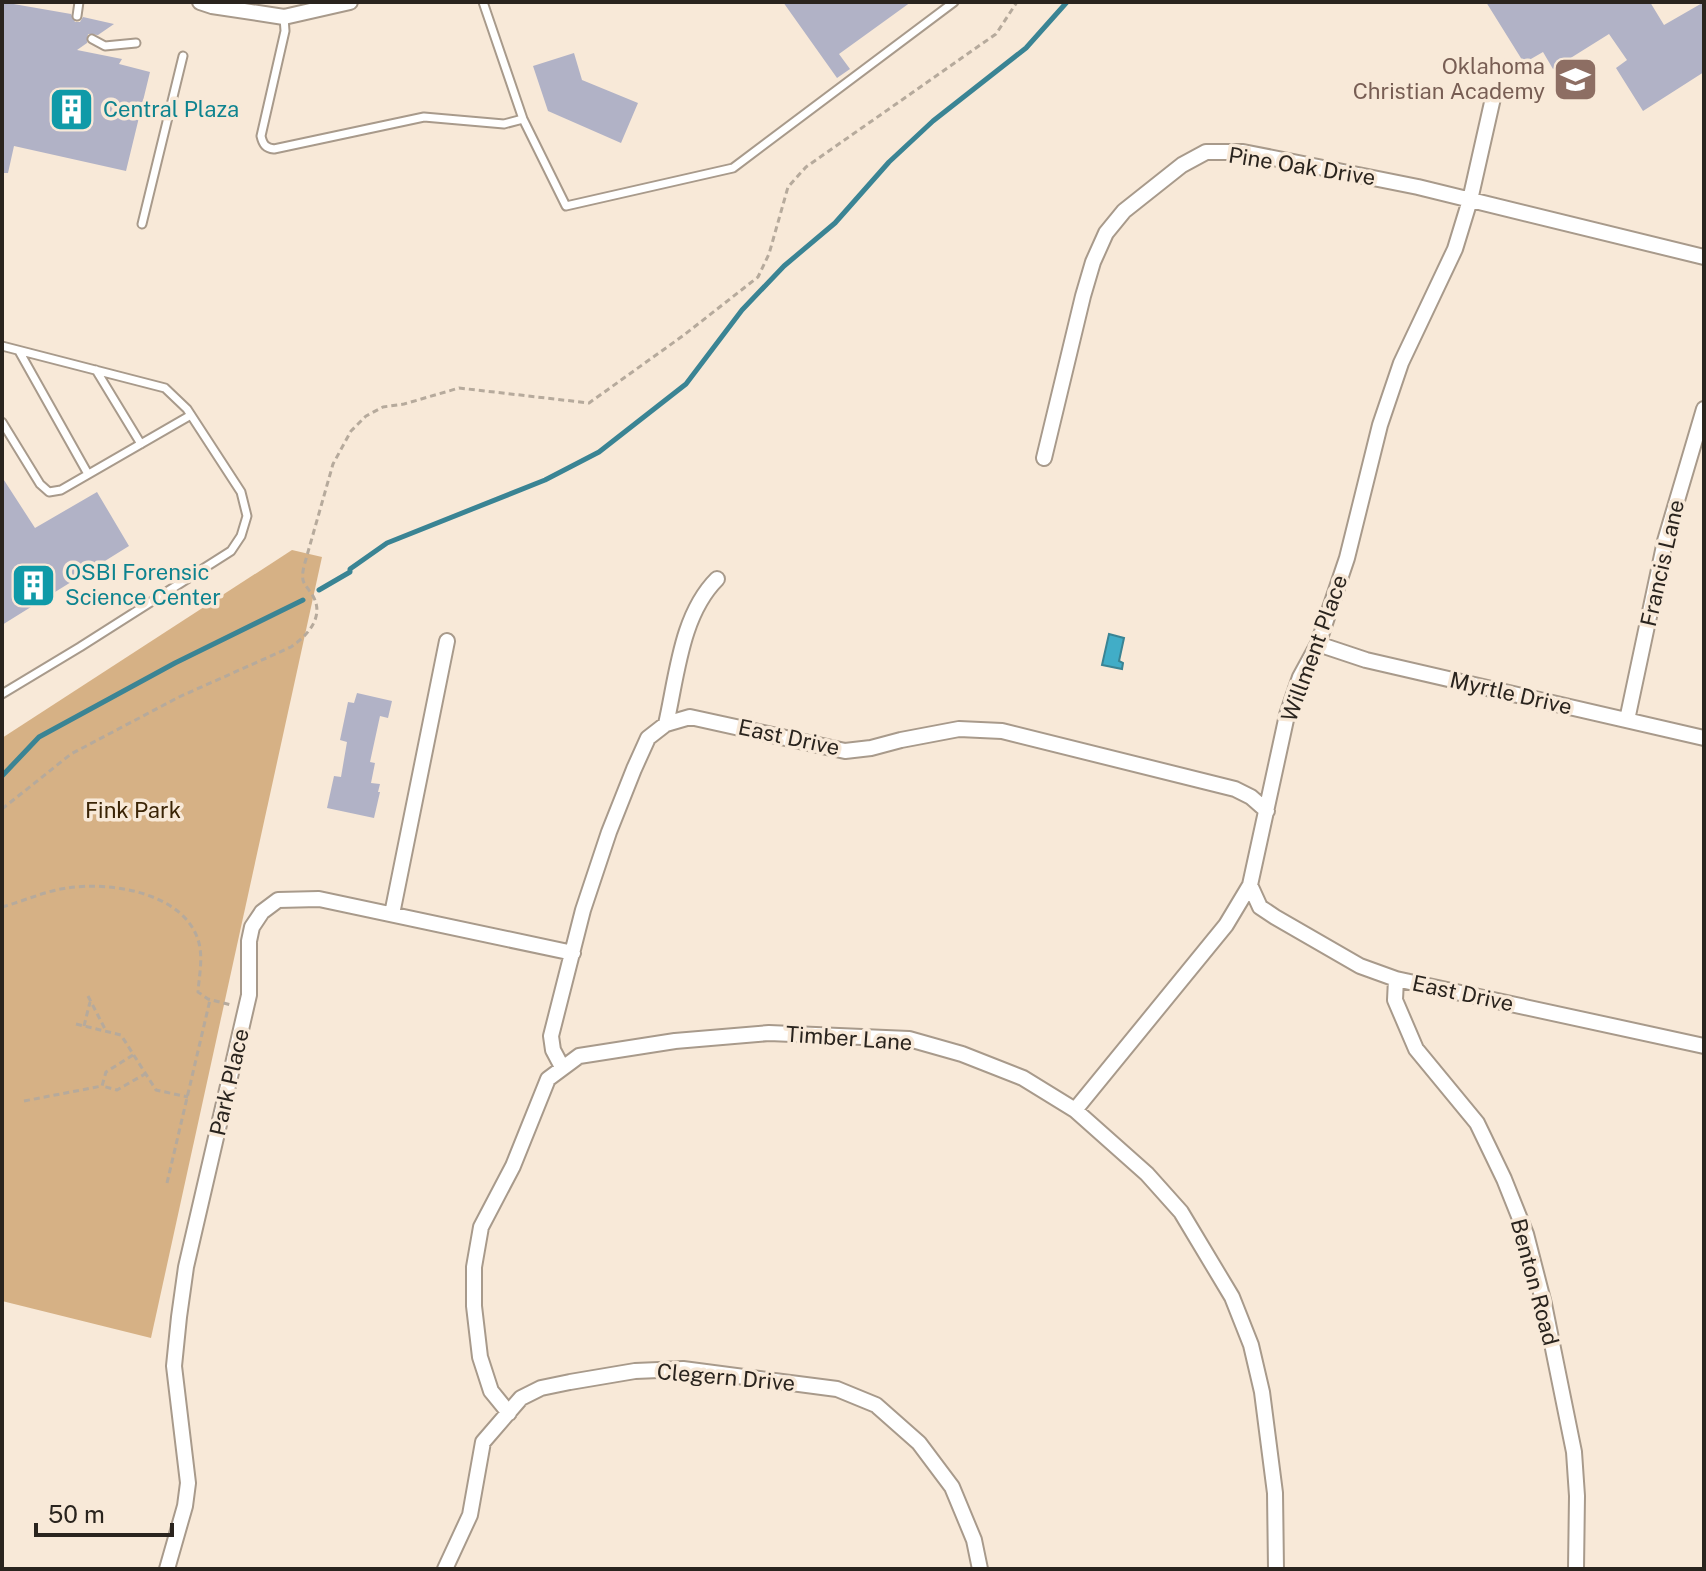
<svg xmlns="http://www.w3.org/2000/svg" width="1706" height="1571" font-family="'Public Sans',sans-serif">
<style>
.green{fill:#d6b185}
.water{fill:#41adc7;stroke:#3a8494;stroke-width:2}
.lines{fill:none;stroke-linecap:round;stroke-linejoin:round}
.stream{stroke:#3a8494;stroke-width:5}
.building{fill:#b1b2c6}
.service-casing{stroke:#a89a8b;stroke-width:11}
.minor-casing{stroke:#a89a8b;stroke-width:18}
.path{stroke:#b6aa9c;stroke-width:3;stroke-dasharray:6 4;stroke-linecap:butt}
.service{stroke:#fff;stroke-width:7}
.minor{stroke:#fff;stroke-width:14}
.labels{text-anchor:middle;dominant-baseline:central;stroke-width:7;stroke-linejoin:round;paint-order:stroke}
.education-label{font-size:22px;fill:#785e54;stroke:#f8e9d8;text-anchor:end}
.culture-label{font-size:22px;fill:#0d838f;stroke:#f8e9d8;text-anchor:start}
.street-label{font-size:22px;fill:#2a241e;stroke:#f8e9d8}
.park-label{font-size:22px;fill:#3a2406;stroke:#f8e9d8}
</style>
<rect width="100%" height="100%" fill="#f8e9d8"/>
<path class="green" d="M292 550 322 557 151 1338 2 1301V738Z"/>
<path class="water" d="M1109 634 1124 638 1119 661 1123 663 1122 669 1102 665Z"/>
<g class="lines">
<path class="stream" d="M319 590 350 572V569L387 543 545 480 599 452 686 384 742 310 784 266 835 223 889 162 933 121 1026 48 1067 2
M2 776 39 737 175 663 303 600"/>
</g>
<path class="building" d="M2 2 71 14 75 22H80L83 17 114 24 98 35 88 34 87 43 77 50 122 59 119 64 150 72 126 171 14 146 8 173H2Z
M783 2H911L839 54 850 69 837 78Z
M1486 2H1650L1664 25 1704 2V72L1643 111 1616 68 1627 60 1609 34 1553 69 1543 52 1524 63Z
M574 53 582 80 638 103 621 143 548 111 533 66Z
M2 477 35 528 97 492 129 546 2 625Z
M357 693 392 701 388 718 380 716 370 762 375 763 371 783 380 784 378 792H380L374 818 327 808 334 776 341 777 347 742 340 740 348 702 354 703Z"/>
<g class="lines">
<defs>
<path id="service" d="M483 2 523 119 566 206 733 168 954 2
M77 16 79 2
M284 17 285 31 261 136C263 145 266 148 274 149L424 117 504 124 523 119
M92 39 105 46 136 43
M142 224 183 56
M2 346 165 388 187 409 241 492 247 516 241 536 231 551 80 647 2 694
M19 351 88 474
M96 370 141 444
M2 422 40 484 49 492 61 490 191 415"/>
<path id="minor" d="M200 2 212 6 284 17 350 2
M1044 458 1083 296 1093 262 1106 233 1124 211 1182 165 1206 152H1243L1418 187 1704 257
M1318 644 1366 660 1704 738
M1627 720 1665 541 1704 409
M666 724C677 676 681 615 717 579
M1250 885 1260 907 1275 917 1360 966 1396 979 1704 1046
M392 914 447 641
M1396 979 1395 1000 1416 1049 1477 1123 1504 1179 1526 1234 1544 1304 1574 1452 1577 1496 1576 1569
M562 1067 553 1050 551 1036 583 910 609 832 634 769 648 738 666 724 690 717 845 751 871 748 901 740 959 729 1002 731 1235 789 1251 797 1267 811
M1075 1110 1226 925 1250 885 1287 715 1300 677 1318 644 1347 558 1380 425 1401 363 1455 249 1470 200 1493 98
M509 1413 491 1391 480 1357 474 1306V1267L481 1227 513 1166 548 1079 579 1056 675 1041 769 1033 909 1039 962 1054 1023 1078 1075 1110 1147 1174 1181 1212 1232 1297 1251 1345 1262 1392 1275 1493 1276 1569
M167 1569 185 1506 188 1483 174 1366 179 1317 186 1267 249 995V941L252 927 262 912 278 900 319 899 573 953
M445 1569 470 1515 483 1442 521 1398 541 1388 570 1382 635 1371 683 1369 837 1389 876 1405 919 1443 952 1487 974 1540 980 1569"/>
</defs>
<use href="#service" class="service-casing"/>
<use href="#minor" class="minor-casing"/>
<path class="path" d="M2 809 71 754 179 697 291 647C307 636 325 617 313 596 305 583 300 584 304 566L333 464 351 431 366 416 383 407 404 404 459 388 589 403 684 335 758 277 769 254 788 187 806 167 996 34 1017 2
M2 907C24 901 45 891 67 888 111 881 186 893 199 943 203 959 199 977 198 992L208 999 231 1005
M88 996 106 1031
M76 1024 121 1035 156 1090 188 1097
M84 1026 90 1002
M133 1055 106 1072 102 1086 117 1090 145 1074
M24 1101 102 1086
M167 1183 210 1000"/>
<use href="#service" class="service"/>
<use href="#minor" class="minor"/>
</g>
<defs>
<symbol id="school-square" viewBox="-11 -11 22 22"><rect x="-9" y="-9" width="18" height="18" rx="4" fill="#8d6e63" stroke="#f8e9d8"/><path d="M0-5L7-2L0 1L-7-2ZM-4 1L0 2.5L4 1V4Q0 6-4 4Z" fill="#fff"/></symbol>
<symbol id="building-square" viewBox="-11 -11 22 22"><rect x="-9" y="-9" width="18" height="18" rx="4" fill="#0f9aa8" stroke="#f8e9d8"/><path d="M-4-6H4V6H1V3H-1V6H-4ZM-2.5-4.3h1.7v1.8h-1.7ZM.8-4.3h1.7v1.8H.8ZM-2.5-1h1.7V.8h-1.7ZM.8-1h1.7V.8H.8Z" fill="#fff"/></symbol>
</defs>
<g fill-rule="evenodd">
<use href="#school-square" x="1550" y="54" width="51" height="51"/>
<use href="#building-square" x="46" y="84" width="51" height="51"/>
<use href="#building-square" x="8" y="560" width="51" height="51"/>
</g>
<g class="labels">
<g class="education-label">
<text x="1545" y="66">Oklahoma<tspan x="1545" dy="25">Christian Academy</tspan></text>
</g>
<g class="culture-label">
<text x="103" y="109">Central Plaza</text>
<text x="65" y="572">OSBI Forensic<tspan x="65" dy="25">Science Center</tspan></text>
</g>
<g class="street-label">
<text transform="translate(1302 166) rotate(9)">Pine Oak Drive</text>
<text transform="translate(1662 563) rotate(-77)">Francis Lane</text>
<text transform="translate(1314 648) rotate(-70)">Willment Place</text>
<text transform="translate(1511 693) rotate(13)">Myrtle Drive</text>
<text transform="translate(789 737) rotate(12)">East Drive</text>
<text transform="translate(1463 993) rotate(12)">East Drive</text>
<text transform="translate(849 1038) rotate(4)">Timber Lane</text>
<text transform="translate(229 1082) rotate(-77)">Park Place</text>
<text transform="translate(1535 1282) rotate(75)">Benton Road</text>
<text transform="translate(726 1377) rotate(5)">Clegern Drive</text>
</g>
<g class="park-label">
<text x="133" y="810">Fink Park</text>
</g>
</g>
<rect width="1706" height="1571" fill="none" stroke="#2a241e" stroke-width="8"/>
<path d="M36 1523v12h136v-12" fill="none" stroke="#2a241e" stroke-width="4"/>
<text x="48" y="1523" font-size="24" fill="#2a241e" stroke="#f8e9d8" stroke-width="6" paint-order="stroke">50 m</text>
</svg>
